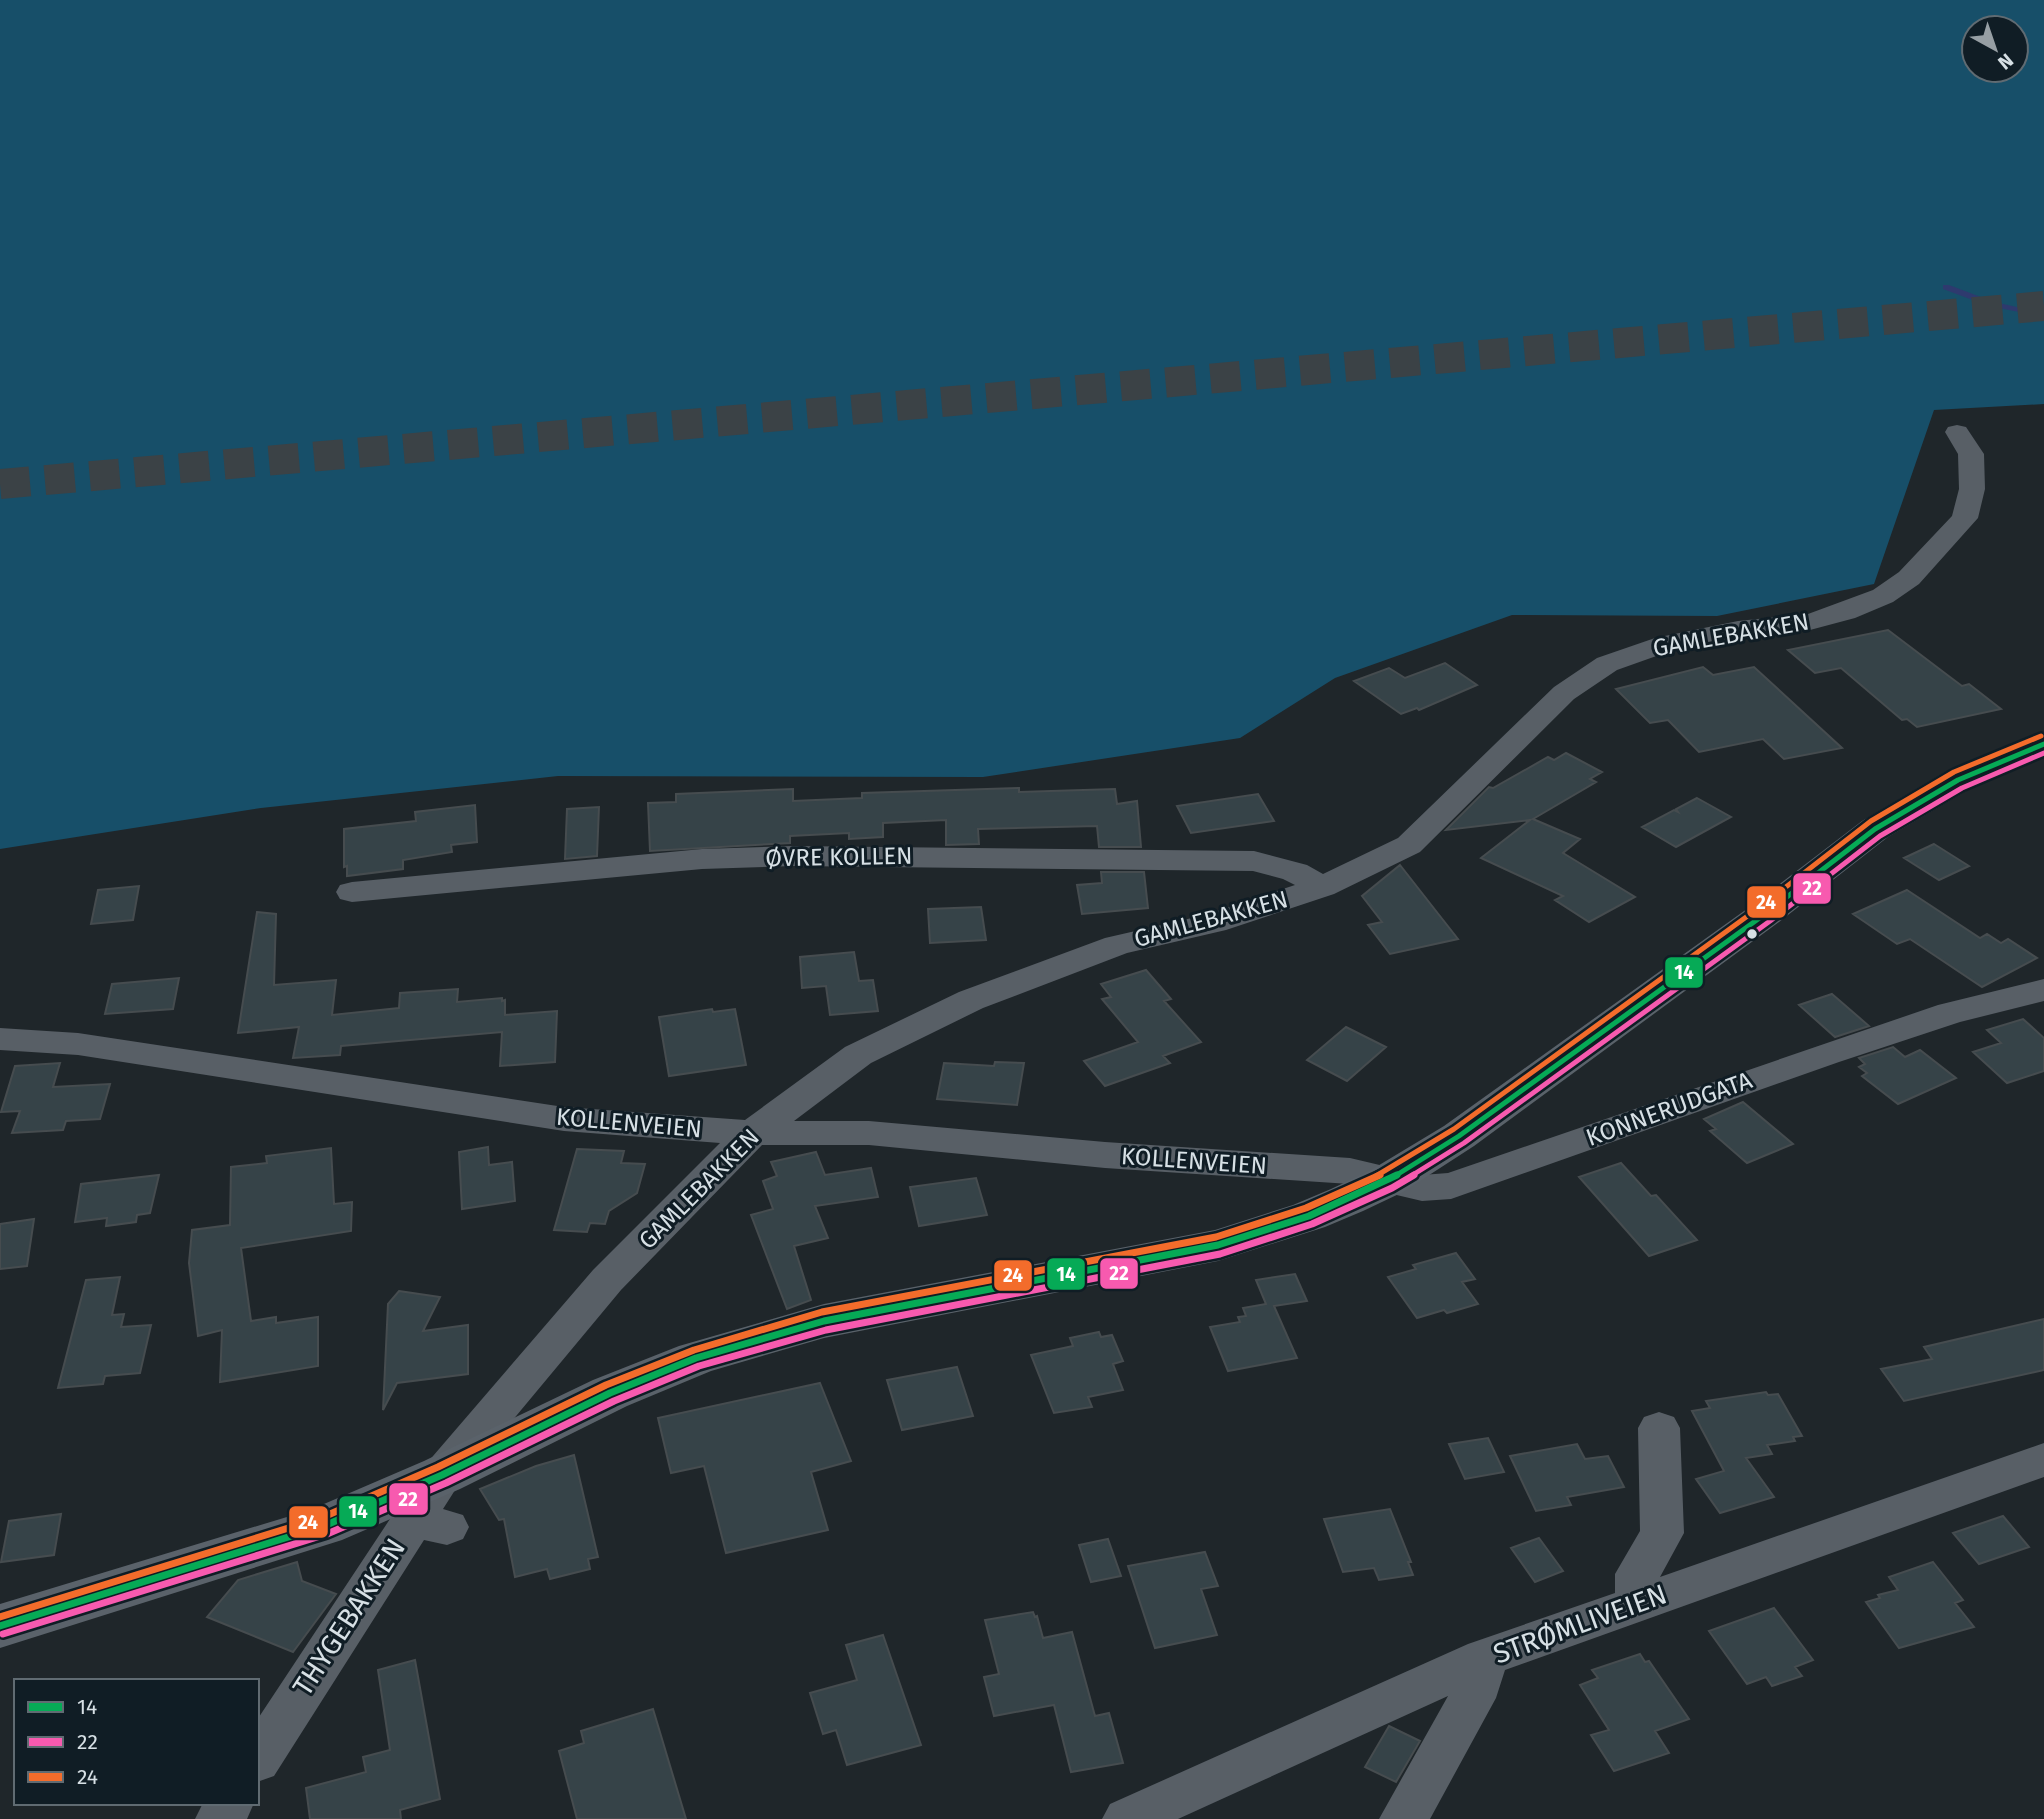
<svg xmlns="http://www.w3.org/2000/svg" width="2044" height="1819" font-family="'Fira Sans',sans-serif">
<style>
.forest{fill:#174f69;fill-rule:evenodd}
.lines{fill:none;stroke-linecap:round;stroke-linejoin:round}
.stream{fill:#2e3a6e;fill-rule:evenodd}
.building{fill:#364348;stroke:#464c4f;stroke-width:2}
.trunk-tunnel{stroke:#3b4246;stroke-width:30;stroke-dasharray:30 15;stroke-linecap:butt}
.minor{fill:#585f66;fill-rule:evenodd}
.secondary{fill:#5a626a;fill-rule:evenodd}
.bus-1-far1-casing{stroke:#101d25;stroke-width:10}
.bus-1-casing{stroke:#101d25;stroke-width:12}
.bus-2-far1-casing{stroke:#101d25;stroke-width:10}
.bus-2-casing{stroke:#101d25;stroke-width:12}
.bus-3-far1-casing{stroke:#101d25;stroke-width:10}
.bus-3-casing{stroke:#101d25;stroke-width:12}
.bus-1-far1{stroke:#06aa56;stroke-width:5}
.bus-1{stroke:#06aa56;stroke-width:7}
.bus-2-far1{stroke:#f75aaf;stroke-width:5}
.bus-2{stroke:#f75aaf;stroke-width:7}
.bus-3-far1{stroke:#f36c2b;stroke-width:5}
.bus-3{stroke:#f36c2b;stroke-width:7}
.bus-dot{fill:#d7e0e5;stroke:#101d25;stroke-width:2.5}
.labels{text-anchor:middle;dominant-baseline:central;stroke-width:6;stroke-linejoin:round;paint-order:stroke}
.street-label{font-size:24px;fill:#d7e0e5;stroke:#101d25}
.near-street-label{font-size:28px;fill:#d7e0e5;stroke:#101d25}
.line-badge{stroke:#101d25;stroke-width:2.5}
.badge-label{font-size:19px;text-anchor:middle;font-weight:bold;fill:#fff}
</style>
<rect width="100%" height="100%" fill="#1f262a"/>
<path class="forest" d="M0 0H2044V404L1934 410 1874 584 1717 616 1512 615 1335 678 1240 738 983 777 558 776 261 808 0 849ZM1974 28H2016V70H1974Z"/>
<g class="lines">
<path class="stream" d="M1943 285H1949L1994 302 2044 313V317L1989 306 1943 289Z"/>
</g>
<path class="building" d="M1888 630 1950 677 1962 686 1969 684 2001 709 1917 727 1907 719 1902 720 1841 668 1815 673 1788 650Z
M1445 663 1477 685 1419 710 1417 708 1401 714 1354 681 1389 668 1405 678Z
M1703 667 1713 675 1754 667 1842 748 1784 759 1763 739 1699 752 1668 720 1650 723 1616 689Z
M1566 753 1602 772 1590 779 1596 782 1533 819 1580 839 1563 853 1635 897 1589 922 1555 900 1563 896 1481 858 1530 820 1446 830 1489 787 1493 788 1548 757 1554 760Z
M1019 788V792L1115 789 1117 804 1137 801 1141 847H1099L1097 826 978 829 979 844 946 845V820L883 823V837L849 839V833L790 836V843L650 851 648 803 676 802V794L793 789V801L862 798V793Z
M1258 794 1274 821 1191 833 1177 806Z
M1697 798 1731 817 1676 847 1642 827 1674 810 1678 812 1676 809Z
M475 805 477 842 451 845 452 852 403 860V869L347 876V866L344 867V829L416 821 415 812Z
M599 807 597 856 565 859 567 809Z
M1934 844 1969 866 1939 880 1904 858Z
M1400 865 1436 911 1458 939 1390 954 1368 925 1382 922 1362 896Z
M1101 872H1144L1148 908 1082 914 1077 885 1102 883Z
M139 886 133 920 91 924 98 890Z
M1907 890 1980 938 1987 934 2001 943 2008 939 2037 958 1982 987 1910 939 1897 944 1853 914Z
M981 907 986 940 930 943 928 909Z
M257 912 276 914 274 985 336 980 332 1015 399 1008 400 993 458 989 457 1002 502 998V1001L505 1000V1015L557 1011 555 1062 500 1066 502 1032 341 1046 340 1055 293 1058 299 1027 238 1033Z
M854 952 859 981 873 980 878 1011 830 1015 826 986 802 988 800 957Z
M1146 970 1171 999 1164 1001 1201 1042 1163 1056 1170 1063 1105 1086 1084 1061 1138 1042 1102 999 1111 997 1101 984Z
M179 978 173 1009 105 1014 112 984Z
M1832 994 1869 1026 1835 1037 1799 1005Z
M712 1009 713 1012 735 1009 746 1065 669 1076 659 1017Z
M2023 1019 2044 1038V1071L2007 1083 1973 1052 2001 1043 1987 1030Z
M1346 1027 1386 1047 1347 1081 1307 1060Z
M1893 1047 1905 1057 1920 1050 1956 1078 1898 1104 1862 1076 1867 1073 1859 1067 1865 1064 1859 1058Z
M995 1062 1024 1063 1017 1105 937 1099 944 1063 994 1066Z
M60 1063 53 1087 110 1084 100 1119 66 1121 63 1130 12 1133 20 1111 1 1112 15 1066Z
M1743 1102 1793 1144 1747 1163 1710 1131 1716 1129 1704 1119Z
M488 1147 489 1165 512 1162 515 1201 462 1209 459 1152Z
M331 1148 334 1204 352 1202 351 1231 241 1248 251 1321 276 1317V1323L318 1317V1366L220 1382 222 1330 198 1336 189 1263 192 1230 230 1225 231 1167 267 1163 266 1156Z
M577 1149 624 1151 621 1163 645 1164 637 1193 609 1211 605 1224 590 1223 587 1232 554 1230Z
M816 1152 825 1175 871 1168 878 1197 815 1206 828 1238 794 1246 811 1300 787 1309 751 1215 773 1209 763 1181 777 1176 771 1162Z
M1621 1163 1651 1196 1656 1195 1697 1240 1649 1256 1579 1177Z
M159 1175 150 1213 137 1215 136 1222 106 1226 107 1218 75 1222 81 1184Z
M976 1178 987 1215 919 1226 910 1187Z
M34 1219 27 1266 0 1269V1224Z
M1456 1253 1475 1279 1462 1282 1478 1304 1447 1313 1444 1310 1417 1318 1388 1277 1416 1269 1413 1265Z
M1295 1274 1307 1301 1274 1306 1297 1358 1228 1371 1210 1327 1240 1322 1238 1317 1246 1316 1243 1308 1266 1304 1256 1280Z
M120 1277 112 1315 124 1314 121 1327 151 1325 140 1373 105 1376 103 1384 58 1388 86 1280Z
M399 1291 440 1297 423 1331 468 1325V1374L397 1383 383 1410 388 1304Z
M2044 1319V1370L1904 1401 1881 1369 1932 1359 1924 1347Z
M1099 1332 1101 1337 1112 1335 1123 1361 1113 1364 1123 1390 1088 1397 1092 1407 1054 1413 1031 1355 1073 1346 1070 1338Z
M957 1367 973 1416 902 1430 887 1380Z
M820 1383 851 1461 811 1472 828 1530 726 1553 704 1466 671 1473 658 1418Z
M1766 1392 1768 1395 1778 1394 1802 1436 1793 1437 1795 1441 1767 1445 1772 1454 1746 1458 1774 1497 1720 1513 1696 1479 1724 1471 1692 1411 1710 1408 1706 1401Z
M1488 1438 1504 1472 1465 1479 1449 1444Z
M1577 1444 1585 1459 1608 1456 1624 1487 1567 1497 1571 1505 1536 1511 1510 1456Z
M574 1455 598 1557 588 1559 590 1569 550 1579 547 1569 515 1577 504 1519 499 1520 480 1489 536 1466Z
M1390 1509 1411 1562H1408L1413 1575 1379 1580 1374 1568 1343 1572 1324 1519Z
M61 1514 54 1555 1 1562 9 1521Z
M2003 1516 2029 1547 1979 1564 1953 1533Z
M1539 1538 1563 1571 1535 1582 1511 1548Z
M1108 1539 1121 1576 1091 1582 1079 1545Z
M1205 1552 1218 1586 1201 1589 1217 1635 1155 1648 1128 1566Z
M297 1562 302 1581 336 1594 293 1652 207 1617 238 1580Z
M1933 1562 1963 1600 1955 1603 1974 1627 1899 1648 1866 1602 1880 1598 1878 1595 1898 1590 1889 1577Z
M1774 1608 1813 1660 1795 1667 1802 1676 1772 1686 1766 1677 1747 1684 1709 1631Z
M1033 1612 1035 1617 1037 1616 1043 1638 1072 1632 1095 1716 1109 1713 1123 1763 1071 1772 1054 1705 994 1716 984 1677 999 1674 985 1620Z
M883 1635 921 1745 847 1765 836 1730 823 1734 810 1693 857 1680 846 1645Z
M1640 1654 1645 1662 1649 1661 1689 1719 1655 1731 1669 1753 1614 1771 1591 1735 1609 1730 1580 1685 1598 1678 1592 1670Z
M415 1660 440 1799 400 1810 401 1819H310L306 1788 366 1772 363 1757 390 1750 378 1670Z
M653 1709 686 1819H577L559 1751 584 1743 581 1731Z
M1389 1726 1420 1741 1396 1782 1365 1767Z"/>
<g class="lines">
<path class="trunk-tunnel" d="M0 484 2044 306"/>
<path class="minor" d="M1957 425 1966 427 1984 454 1985 489 1978 518 1919 584 1893 602 1855 618 1810 630 1738 639 1662 654 1617 670 1574 699 1420 852 1334 894 1226 930 1127 953 983 1008 871 1063 794 1121H869L1105 1142 1350 1158 1422 1175 1448 1173 1938 1005 2044 979V1001L1960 1022 1839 1062 1451 1199 1422 1201 1350 1184 1105 1168 869 1145H762L621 1290 457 1487 443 1509 463 1515 469 1527 463 1539 447 1545 424 1540 274 1776 257 1782V1720L427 1463 593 1270 720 1143 564 1131 78 1055 0 1050V1028L78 1033 564 1107 745 1120 845 1047 959 992 1105 938 1205 915 1295 885 1283 879 1253 871 793 866 702 869 352 902 340 899 336 892 340 885 352 882 702 849 793 846 1254 851 1307 865 1323 874 1398 838 1554 687 1597 658 1655 638 1738 621 1808 614 1873 590 1899 572 1952 516 1959 489 1958 454 1945 432 1948 427Z
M1659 1412 1674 1417 1680 1428 1684 1533 1660 1577 2044 1443V1477L1505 1670 1496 1698 1430 1819H1379L1448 1696 1178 1819H1102L1110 1804 1468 1644 1615 1593V1574L1640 1531 1638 1428 1644 1417Z
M203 1803H254L247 1819H195Z"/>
<path class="secondary" d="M2044 733V757L1971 788 1888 837 1779 922 1474 1146 1403 1192 1363 1211 1325 1227 1218 1261 824 1338 711 1371 627 1406 460 1489 342 1540 0 1648V1604L310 1510 424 1461 593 1380 679 1346 824 1304 1215 1230 1293 1205 1331 1189 1371 1170 1444 1126 1751 906 1862 821 1945 772Z"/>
<defs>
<path id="bus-1-far1" d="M1395 1176 1459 1136 1765 914 1875 829 1958 780 2044 744"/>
<path id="bus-1" d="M0 1626 324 1526 442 1475 610 1393 696 1358 824 1321 1218 1245 1309 1216 1397 1175"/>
<path id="bus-2-far1" d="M1411 1176 1464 1143 1770 921 1880 836 1962 788 2044 753"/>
<path id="bus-2" d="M3 1634 327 1534 446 1483 614 1401 699 1366 826 1330 1220 1254 1312 1224 1392 1188 1414 1175"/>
<path id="bus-3-far1" d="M1376 1176 1454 1129 1760 907 1871 821 1954 772 2041 736"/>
<path id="bus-3" d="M0 1617 321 1518 438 1467 606 1385 694 1350 822 1312 1216 1237 1306 1208 1380 1175"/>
</defs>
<use href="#bus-1-far1" class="bus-1-far1-casing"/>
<use href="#bus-1" class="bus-1-casing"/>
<use href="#bus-2-far1" class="bus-2-far1-casing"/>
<use href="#bus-2" class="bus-2-casing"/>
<use href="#bus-3-far1" class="bus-3-far1-casing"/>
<use href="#bus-3" class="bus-3-casing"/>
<use href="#bus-1-far1" class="bus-1-far1"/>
<use href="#bus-1" class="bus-1"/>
<use href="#bus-2-far1" class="bus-2-far1"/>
<use href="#bus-2" class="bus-2"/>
<use href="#bus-3-far1" class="bus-3-far1"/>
<use href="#bus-3" class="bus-3"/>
</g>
<circle class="bus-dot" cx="1752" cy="934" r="6"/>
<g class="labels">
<g class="street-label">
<text transform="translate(1731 635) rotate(-10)">GAMLEBAKKEN</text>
<text transform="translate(839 857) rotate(-1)">ØVRE KOLLEN</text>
<text transform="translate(1211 919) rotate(-15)">GAMLEBAKKEN</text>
<text transform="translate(1669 1109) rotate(-20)">KONNERUDGATA</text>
<text transform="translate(629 1123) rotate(5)">KOLLENVEIEN</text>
<text transform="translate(1194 1161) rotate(4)">KOLLENVEIEN</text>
<text transform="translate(699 1189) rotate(-45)">GAMLEBAKKEN</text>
</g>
<g class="near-street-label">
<text transform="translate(349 1617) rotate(-57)">THYGEBAKKEN</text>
<text transform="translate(1580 1624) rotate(-20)">STRØMLIVEIEN</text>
</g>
</g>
<g class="line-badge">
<rect x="1792" y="872" width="40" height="33" rx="7" fill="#f75aaf"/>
<rect x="1746" y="885" width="41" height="34" rx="7" fill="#f36c2b"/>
<rect x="1664" y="956" width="40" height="33" rx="7" fill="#06aa56"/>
<rect x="1099" y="1257" width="40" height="33" rx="7" fill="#f75aaf"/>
<rect x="1046" y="1257" width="40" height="34" rx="7" fill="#06aa56"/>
<rect x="993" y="1259" width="40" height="33" rx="7" fill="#f36c2b"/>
<rect x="388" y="1482" width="41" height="34" rx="7" fill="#f75aaf"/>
<rect x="338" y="1495" width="40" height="33" rx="7" fill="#06aa56"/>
<rect x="288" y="1505" width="41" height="34" rx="7" fill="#f36c2b"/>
</g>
<g class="badge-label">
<text x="1812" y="895">22</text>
<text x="1766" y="909">24</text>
<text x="1684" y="979">14</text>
<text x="1119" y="1280">22</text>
<text x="1066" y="1281">14</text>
<text x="1013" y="1282">24</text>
<text x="408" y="1506">22</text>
<text x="358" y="1518">14</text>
<text x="308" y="1529">24</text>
</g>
<rect x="14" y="1679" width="245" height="126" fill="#101d25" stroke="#606b72" stroke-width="2"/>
<rect x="28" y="1702" width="35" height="10" fill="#06aa56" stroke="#606b72" stroke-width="2"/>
<text x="77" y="1714" font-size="21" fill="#d7e0e5">14</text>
<rect x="28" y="1737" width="35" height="10" fill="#f75aaf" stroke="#606b72" stroke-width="2"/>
<text x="77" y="1749" font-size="21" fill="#d7e0e5">22</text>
<rect x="28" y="1772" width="35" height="10" fill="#f36c2b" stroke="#606b72" stroke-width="2"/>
<text x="77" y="1784" font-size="21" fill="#d7e0e5">24</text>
<g transform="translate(1995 49) rotate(140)"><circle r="33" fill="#101d25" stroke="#606b72" stroke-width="2"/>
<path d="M0-5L12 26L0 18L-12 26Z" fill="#979fa4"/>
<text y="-10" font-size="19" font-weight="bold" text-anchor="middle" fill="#d7e0e5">N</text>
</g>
</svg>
